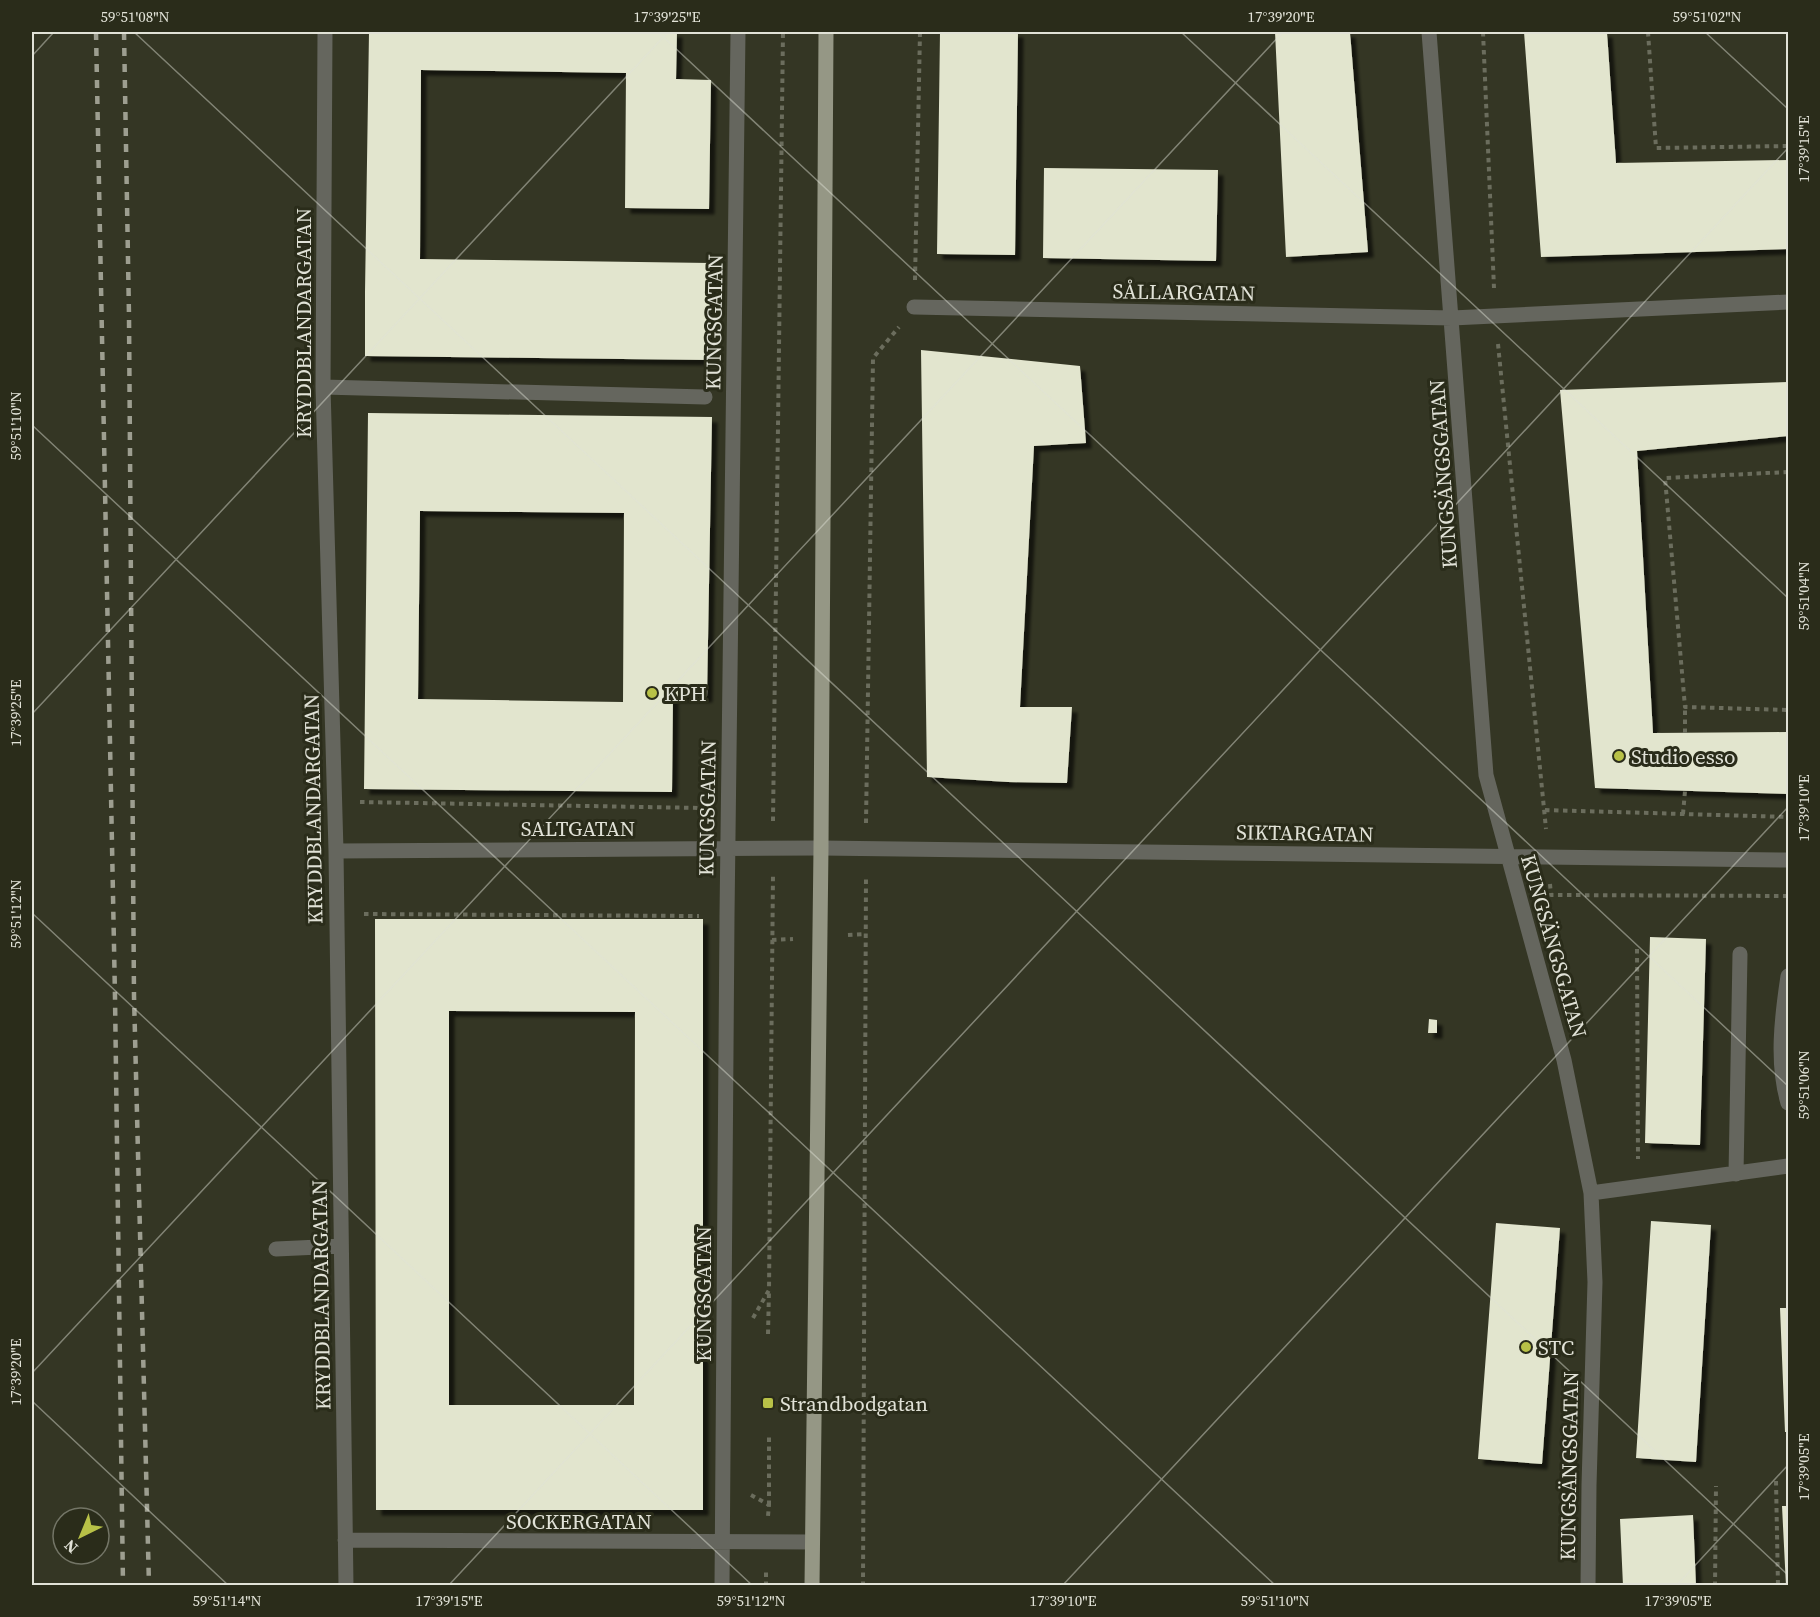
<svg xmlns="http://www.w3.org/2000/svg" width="1820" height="1617" font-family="'Source Serif 4',serif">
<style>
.building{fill:#e2e5ce;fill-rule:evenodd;filter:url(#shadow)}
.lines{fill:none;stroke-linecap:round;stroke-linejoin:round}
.path{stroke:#6b6d5d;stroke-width:4;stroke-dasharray:4.5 4.5;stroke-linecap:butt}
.minor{stroke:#65665e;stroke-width:15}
.major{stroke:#959785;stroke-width:15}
.rail{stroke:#9d9e90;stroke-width:4.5;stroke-dasharray:8 8;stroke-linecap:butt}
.ticks{fill:none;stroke:#e1e2d7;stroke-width:1.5;stroke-opacity:0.45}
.poi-dot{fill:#b8c147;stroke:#2a2c1a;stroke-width:2}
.labels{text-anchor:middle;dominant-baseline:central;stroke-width:6;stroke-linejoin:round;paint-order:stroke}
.street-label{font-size:21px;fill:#e1e2d7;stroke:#2a2c1a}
.poi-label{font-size:21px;fill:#e1e2d7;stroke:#2a2c1a;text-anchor:start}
.neatline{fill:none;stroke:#e1e2d7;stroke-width:2}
.ticks-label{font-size:15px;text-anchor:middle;fill:#e1e2d7}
</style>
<defs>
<filter id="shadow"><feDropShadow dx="5.5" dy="5.5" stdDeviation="1.5" flood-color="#0009"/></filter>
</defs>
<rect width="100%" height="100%" fill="#343624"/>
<path class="building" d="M369 32H677L676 79 711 80 709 209 625 208 626 73 421 70 420 259 710 263 709 360 365 356V292Z
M940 32H1018L1015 255 937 254Z
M1275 32H1350L1368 252 1286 257Z
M1524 32H1607L1616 163 1788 160V249L1541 257Z
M1044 168 1218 170 1216 261 1043 258Z
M921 350 1080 366 1086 443 1034 446 1020 707H1072L1067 783 1008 782 927 777Z
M1788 382V436L1637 451 1653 733 1788 732V794L1595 788 1560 390Z
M368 413 712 417 707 697H673L672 792 364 789ZM420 511 624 513 623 702 418 699Z
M375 919H703V1510H376ZM449 1011 635 1012 634 1405H449Z
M1650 937 1706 939 1700 1145 1645 1143Z
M1429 1019 1437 1020V1033H1428Z
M1651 1221 1711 1225 1696 1462 1636 1458Z
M1496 1223 1560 1228 1542 1464 1478 1459Z
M1780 1308H1788V1432H1785Z
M1782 1506H1788V1586H1786Z
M1693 1515 1696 1586H1623L1620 1519Z"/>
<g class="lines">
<path class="path" d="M1483 32 1494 288
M1648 32 1656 148 1788 146
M915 280 920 32
M1498 344 1546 829
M1788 472 1665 478 1685 707 1788 710
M1685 733V707
M360 802 701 808
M1545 810 1788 817
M1683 814 1685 791
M773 821 783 32
M866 823 873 358 899 327
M1550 884 1551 895 1788 896
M364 914 699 916
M848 935 866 934
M772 940 793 939
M1637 949 1638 1159
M753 1318 769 1290 773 874
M768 1334 769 1291
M1776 1481 1778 1586
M751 1495 769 1505 768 1516
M769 1505V1436
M766 1586V1568
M863 1586 866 875
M1715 1586 1716 1486"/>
<path class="minor" d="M325 32 323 387 336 851 346 1586
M1429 32 1486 775 1564 1060 1591 1193 1595 1282 1589 1485 1588 1586
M914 307 1452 318 1788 302
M323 387 705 397
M336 851 821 848 1788 860
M1788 976C1782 1016 1776 1063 1788 1103
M1736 1174 1740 954
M1591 1193 1788 1166
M276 1249 341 1246
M345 1540 812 1542
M722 1586 727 916 738 32"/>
<path class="major" d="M812 1586 821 848 826 32"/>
<path class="rail" d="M96 32 115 997 123 1586
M124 32 129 316 134 996 149 1586"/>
</g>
<path class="ticks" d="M134 32 1788 1575M658 32 1788 1086M1181 32 1788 598M1705 32 1788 109M32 56 54 32M32 425 1276 1586M32 714 668 32M32 913 753 1586M32 1373 1283 32M32 1401 229 1586M448 1586 1788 148M1062 1586 1788 807M1676 1586 1788 1465"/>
<g class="poi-dot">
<circle cx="652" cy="693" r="6"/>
<circle cx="1619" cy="756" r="6"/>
<circle cx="1526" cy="1347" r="6"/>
<rect x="762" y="1397" width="12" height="12" rx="3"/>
</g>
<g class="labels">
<g class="street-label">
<text transform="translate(1184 292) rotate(1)">SÅLLARGATAN</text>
<text transform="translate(714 322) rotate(-89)">KUNGSGATAN</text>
<text transform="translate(303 323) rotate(-90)">KRYDDBLANDARGATAN</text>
<text transform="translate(1443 474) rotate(-94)">KUNGSÄNGSGATAN</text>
<text transform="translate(707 808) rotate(-89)">KUNGSGATAN</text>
<text transform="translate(313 809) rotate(-91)">KRYDDBLANDARGATAN</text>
<text x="578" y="828">SALTGATAN</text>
<text transform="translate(1305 833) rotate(1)">SIKTARGATAN</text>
<text transform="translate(1554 946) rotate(74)">KUNGSÄNGSGATAN</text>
<text transform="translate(703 1294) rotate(-90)">KUNGSGATAN</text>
<text transform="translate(321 1295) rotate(-91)">KRYDDBLANDARGATAN</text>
<text transform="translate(1569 1466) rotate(-89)">KUNGSÄNGSGATAN</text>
<text x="579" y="1521">SOCKERGATAN</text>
</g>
<g class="poi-label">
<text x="664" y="693">KPH</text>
<text x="1631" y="756">Studio esso</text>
<text x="1538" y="1347">STC</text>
<text x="780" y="1403">Strandbodgatan</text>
</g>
</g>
<rect width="1820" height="1617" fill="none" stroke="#2a2c1a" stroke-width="66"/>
<g transform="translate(81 1536) rotate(223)"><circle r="28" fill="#2a2c1a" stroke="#737566" stroke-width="1.5"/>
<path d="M0-4.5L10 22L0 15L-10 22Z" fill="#b8c147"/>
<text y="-9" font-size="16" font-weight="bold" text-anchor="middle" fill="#e1e2d7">N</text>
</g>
<rect x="33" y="33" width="1754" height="1551" class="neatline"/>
<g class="ticks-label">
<text x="135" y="22">59°51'08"N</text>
<text x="667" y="22">17°39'25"E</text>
<text x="1281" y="22">17°39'20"E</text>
<text x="1707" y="22">59°51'02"N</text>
<text transform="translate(1804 149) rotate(-90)" y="5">17°39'15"E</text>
<text transform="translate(16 426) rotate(-90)" y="5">59°51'10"N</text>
<text transform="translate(1804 596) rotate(-90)" y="5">59°51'04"N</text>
<text transform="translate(16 713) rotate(-90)" y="5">17°39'25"E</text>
<text transform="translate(1804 808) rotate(-90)" y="5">17°39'10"E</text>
<text transform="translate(16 914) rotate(-90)" y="5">59°51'12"N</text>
<text transform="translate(1804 1085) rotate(-90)" y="5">59°51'06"N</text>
<text transform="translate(16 1372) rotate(-90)" y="5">17°39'20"E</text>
<text transform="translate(1804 1467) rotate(-90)" y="5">17°39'05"E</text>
<text x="227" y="1606">59°51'14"N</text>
<text x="449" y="1606">17°39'15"E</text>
<text x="751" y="1606">59°51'12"N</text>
<text x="1063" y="1606">17°39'10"E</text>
<text x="1275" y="1606">59°51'10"N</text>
<text x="1678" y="1606">17°39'05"E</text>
</g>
</svg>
